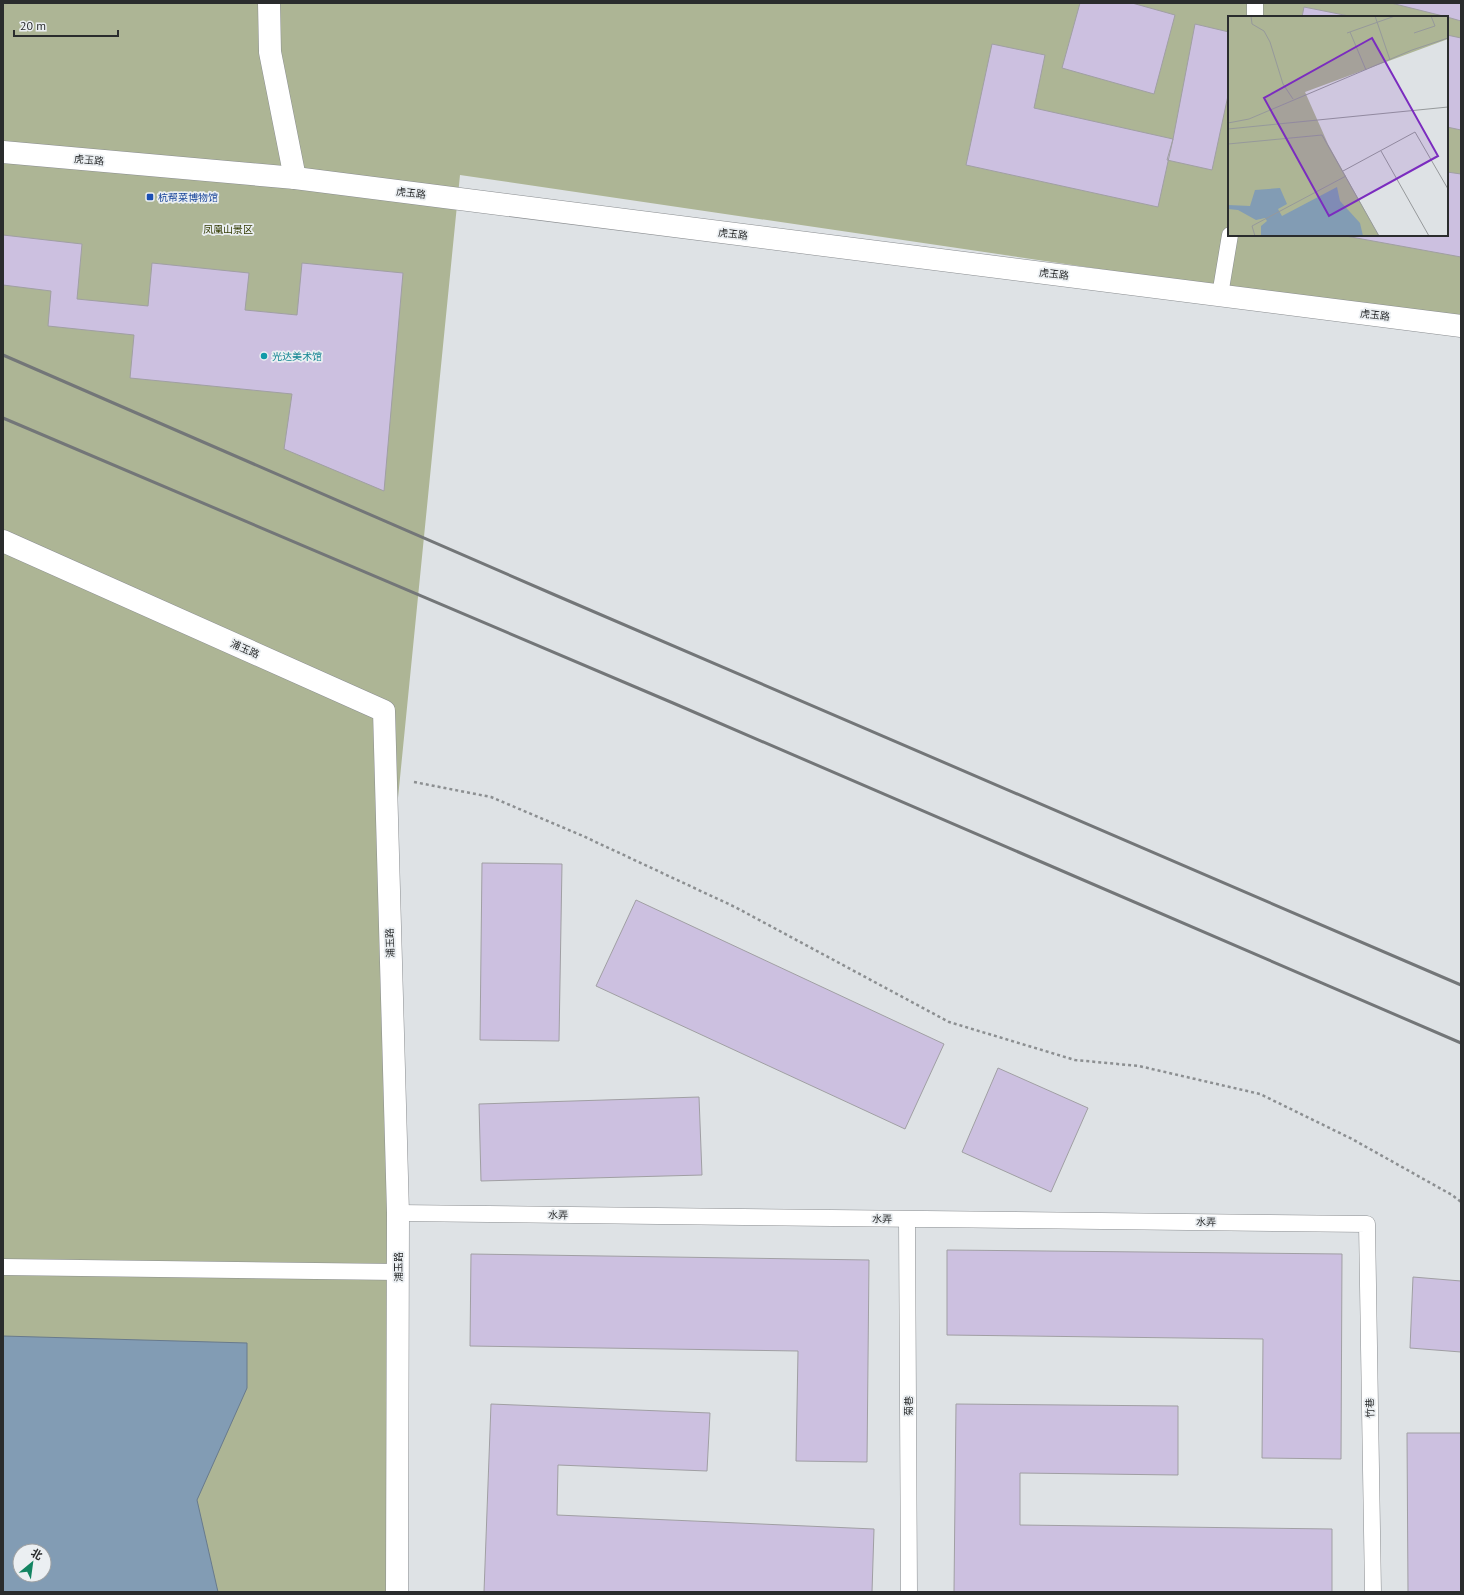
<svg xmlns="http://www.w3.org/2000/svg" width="1464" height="1595" font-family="'PT Sans','Noto Sans SC',sans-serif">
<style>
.green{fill:#adb595;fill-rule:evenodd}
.water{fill:#829cb4;stroke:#687a8c;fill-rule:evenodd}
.building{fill:#ccc0e0;stroke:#a09fa3}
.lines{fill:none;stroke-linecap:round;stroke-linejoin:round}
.lane-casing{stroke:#8a8d90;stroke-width:17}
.street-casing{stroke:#8a8d90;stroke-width:23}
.secondary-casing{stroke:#8a8d90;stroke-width:23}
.path{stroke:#8c8f91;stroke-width:2.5;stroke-dasharray:3 3;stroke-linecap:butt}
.lane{stroke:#fff;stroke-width:16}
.street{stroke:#fff;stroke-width:22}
.secondary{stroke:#fff;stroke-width:22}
.rail{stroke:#737678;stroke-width:3}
.transit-dot{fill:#1a4fb4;stroke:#ebeff2;stroke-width:1.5}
.culture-dot{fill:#0f9aa8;stroke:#ebeff2;stroke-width:1.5}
.labels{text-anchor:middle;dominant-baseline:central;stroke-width:3.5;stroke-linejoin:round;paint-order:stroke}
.street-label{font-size:10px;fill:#2a2c2d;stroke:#ebeff2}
.transit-label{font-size:10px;fill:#164399;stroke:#ebeff2;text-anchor:start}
.park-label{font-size:10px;fill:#323b02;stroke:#ebeff2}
.culture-label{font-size:10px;fill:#0d838f;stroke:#ebeff2;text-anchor:start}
.inset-road{fill:none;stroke:#96999b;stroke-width:1}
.view{fill:#7b2cbf;fill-opacity:0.15;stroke:#7b2cbf;stroke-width:2}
.inset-edge{fill:none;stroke:#2a2c2d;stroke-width:2}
</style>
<rect width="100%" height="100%" fill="#dee2e5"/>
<path class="green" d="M3 3H1461V322L460 175 394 838 400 1592H3ZM1229 17H1447V235H1229ZM20 1551H44V1575H20Z"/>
<path class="water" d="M3 1336 247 1343V1388L197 1500 218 1592H3ZM20 1551H44V1575H20Z"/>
<path class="building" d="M1080 3H1132L1175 15 1154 94 1062 68Z
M1391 3H1461V21L1447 17Z
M1304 7 1354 17H1302Z
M1195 24 1229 32V91L1212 170 1167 160 1173 139Z
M1447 35 1461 38V130L1447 127Z
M992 44 1045 55 1034 108 1173 139 1158 207 966 165Z
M1447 172 1461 174V257L1340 235H1447Z
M3 235 82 244 77 299 148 306 152 263 249 273 245 310 297 315 302 263 403 273 384 491 284 449 292 394 130 378 134 335 48 326 51 291 3 285Z
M482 863 562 864 559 1041 480 1040Z
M636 900 944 1044 905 1129 596 986Z
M998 1068 1088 1108 1051 1192 962 1152Z
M699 1097 702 1175 481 1181 479 1104Z
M947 1250 1342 1254 1341 1459 1262 1458 1263 1339 947 1335Z
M471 1254 869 1260 867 1462 796 1461 798 1351 470 1346Z
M1413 1277 1461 1281V1352L1410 1348Z
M491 1404 710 1413 707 1471 558 1465 557 1515 874 1529 872 1592H484Z
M956 1404 1178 1406V1475L1020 1473V1525L1332 1529V1592H954Z
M1407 1433H1461V1592H1408Z"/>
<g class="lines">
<defs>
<path id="lane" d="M1255 3V17
M1220 295 1230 235
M398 1213 1367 1224 1373 1592
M907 1219 909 1592
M3 1267 398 1272"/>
<path id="street" d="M269 3 270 52 295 178
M3 541 384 711 398 1213 397 1592"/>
<path id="secondary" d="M3 152 295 178 1461 326"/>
</defs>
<use href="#lane" class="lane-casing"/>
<use href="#street" class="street-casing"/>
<use href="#secondary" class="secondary-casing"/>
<path class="path" d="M414 782 491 797 583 836 735 907 949 1022 1075 1060 1139 1066 1260 1094 1352 1139 1452 1195 1461 1202"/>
<use href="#lane" class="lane"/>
<use href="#street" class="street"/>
<use href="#secondary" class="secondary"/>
<path class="rail" d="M3 355 555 595 1461 985
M3 418 673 703 1461 1043"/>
</g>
<rect class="transit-dot" x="146" y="193" width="8" height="8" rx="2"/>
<circle class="culture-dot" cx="264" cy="356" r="4"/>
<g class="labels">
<g class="street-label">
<text transform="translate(89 160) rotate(5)">虎玉路</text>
<text transform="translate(411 193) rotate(7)">虎玉路</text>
<text transform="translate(733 234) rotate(7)">虎玉路</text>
<text transform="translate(1054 274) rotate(7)">虎玉路</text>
<text transform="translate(1375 315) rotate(7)">虎玉路</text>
<text transform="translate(245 649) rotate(24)">浦玉路</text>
<text transform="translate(390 943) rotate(-92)">浦玉路</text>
<text transform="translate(558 1215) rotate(1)">水弄</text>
<text transform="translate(882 1219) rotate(1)">水弄</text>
<text transform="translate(1206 1222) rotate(1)">水弄</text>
<text transform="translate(398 1267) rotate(-90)">浦玉路</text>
<text transform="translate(908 1406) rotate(-90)">菊巷</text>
<text transform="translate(1370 1408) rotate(-91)">竹巷</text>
</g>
<g class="transit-label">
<text x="158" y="197">杭帮菜博物馆</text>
</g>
<g class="park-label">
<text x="228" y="229">凤凰山景区</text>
</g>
<g class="culture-label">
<text x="272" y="356">光达美术馆</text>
</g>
</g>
<g transform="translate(1228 16)">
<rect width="220" height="220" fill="#dee2e5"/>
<path d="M0 0H220V23L77 76 100 128 151 220H0Z" fill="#adb595"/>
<path d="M109 171 112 185 132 207 135 220H33V210L39 205 37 202 28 204 10 194 0 193V189L22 190 27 174 52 172 59 188 50 193 54 200Z" fill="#829cb4"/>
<path class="inset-road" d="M23 0 24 8 36 15 42 26 55 68 65 83M147 0 162 44M122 16 138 54M119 17 167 0M186 17 207 10 203 0M0 107 21 103 184 34 220 22M0 113 220 91M0 128 94 119 151 220M153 135 201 220M115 155 187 116 220 173M27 220 24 210 118 160"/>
<path class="view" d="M144 22 210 140 101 200 36 82Z"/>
<rect width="220" height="220" class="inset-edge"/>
</g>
<rect width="1464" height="1595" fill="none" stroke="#2a2c2d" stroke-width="8"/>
<g transform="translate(32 1563) rotate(29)"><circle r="19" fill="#ebeff2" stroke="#9ea1a3"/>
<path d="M0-3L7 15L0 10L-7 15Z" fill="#138462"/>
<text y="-6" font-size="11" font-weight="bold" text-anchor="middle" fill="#2a2c2d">北</text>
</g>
<path d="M14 30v6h104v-6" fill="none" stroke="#2a2c2d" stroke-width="2"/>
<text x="20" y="30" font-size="12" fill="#2a2c2d" stroke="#ebeff2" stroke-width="3" paint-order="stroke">20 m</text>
</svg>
